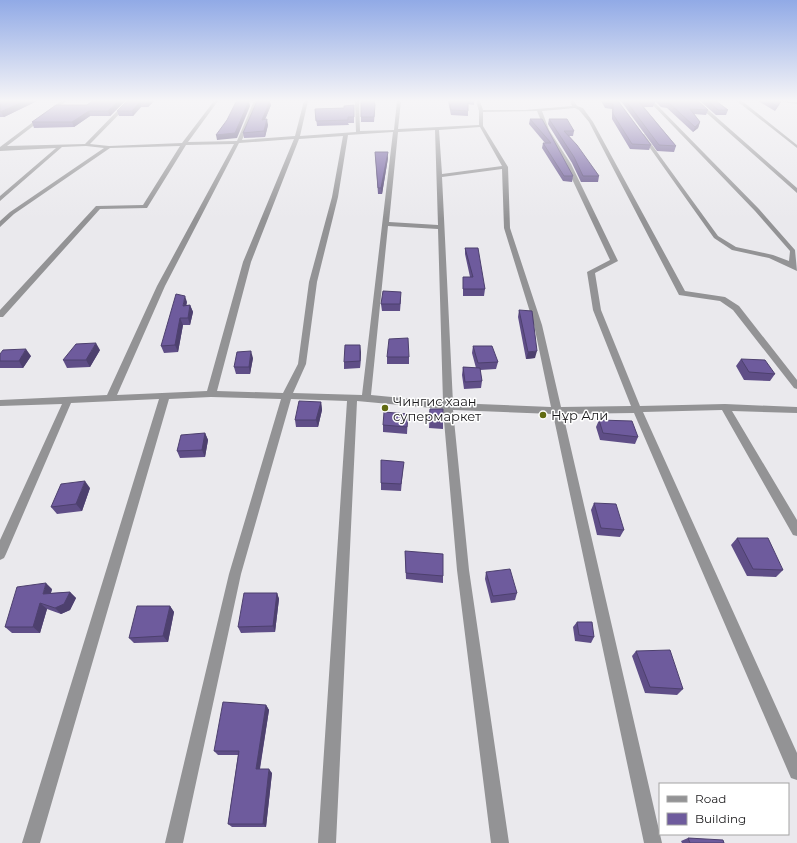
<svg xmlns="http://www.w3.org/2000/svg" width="797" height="843" font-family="Montserrat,sans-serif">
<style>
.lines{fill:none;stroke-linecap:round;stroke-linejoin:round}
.street{fill:#939395;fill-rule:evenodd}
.wall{fill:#5f4e87}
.shaded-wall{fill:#4d406e}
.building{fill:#6e5b9d;stroke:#4d406e}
.poi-dot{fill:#616b12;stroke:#fff;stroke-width:1.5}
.labels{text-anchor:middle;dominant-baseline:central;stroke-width:3;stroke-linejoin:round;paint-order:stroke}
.poi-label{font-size:13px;fill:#19181a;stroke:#fff;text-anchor:start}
</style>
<rect width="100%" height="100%" fill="#eae9ed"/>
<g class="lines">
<path class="street" d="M61 101H66L7 146 85 144 127 101H132L90 144 109 146 182 143 214 101H218L188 142 237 141 254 101H258L242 140 295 136 304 101H308L300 136 356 132 355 101H359L360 131 394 130 397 101H401L398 129 479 125V111L476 101H480L483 110H525L572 106 570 101H574L577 106 583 108 593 122 685 291 725 297 739 306 797 380V389L794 388 733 310 720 301 679 295 589 122 579 110 575 108 542 111 549 130 571 164 618 261 595 273 601 310 640 406 725 404 797 407V413L732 411 797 520V536L793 535 722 410 643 412 797 753V780L791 778 634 413 563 414 662 843H644L553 414 453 410 469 570 509 843H491L457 570 443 409 357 401 336 843H318L347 401 291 399 241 574 183 843H165L229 574 281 399 211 397 169 399 40 843H22L159 399 71 403 6 554 4 558 0 560V540L62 404 0 406V400L107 395 157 286 234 144 186 145 147 208 100 209 3 317H0V310L96 206 143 205 180 146 110 148 14 214 0 227V221L10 212 104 148 86 146 62 147 0 201V196L56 148 0 151V147ZM537 111 545 130 565 164 610 260 587 272 593 310 631 406 561 407 542 325 510 228 508 167 483 126V112ZM480 127 502 166 442 174 439 130ZM435 130 438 225 389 222 398 132ZM393 132 362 395 293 393 306 364 317 282 338 197 348 135ZM343 136 332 197 309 282 298 364 283 393 217 391 251 262 299 139ZM294 139 243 262 207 391 117 395 165 286 239 143ZM502 169 504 228 534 325 551 407 453 403 442 177ZM388 226 438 229 443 402 371 395Z
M649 101H653L759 209 795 250 797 271 769 258 732 250 714 238 640 134H644L718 236 736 247 773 255 789 261 790 251 755 211Z
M693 101H698L797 188V193Z
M737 101H742L797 145V148Z
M781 101 797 102V104L783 102Z"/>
</g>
<path class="wall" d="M0 101H37L4 117H0Z
M92 101H125L110 116H90L74 127 34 128 32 122 87 105Z
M127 101H154L148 107H141L133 116H119L117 111Z
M448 101H474V105L468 104V116L451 115Z
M601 101H618L651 145 649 150 630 149 612 119V109L605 108Z
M621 101H653L655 102 653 107H644L676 146 674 152 657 151Z
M655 101H698L708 110 706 115 694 114 700 122 698 128 693 132 667 108 661 107Z
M700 101H716L728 110 726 115H716Z
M758 101H781L775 111Z
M271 105 265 119 268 125 265 137 244 138 243 133Z
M354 105V123H348L349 125 317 126 315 109 344 108Z
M361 105 375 110 374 122H361Z
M530 119H542L573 176 572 182 563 181 542 148 543 143H545L529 124Z
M549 119 574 131 573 136H569L599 176 598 182H581L572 163 548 124Z
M375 152 388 158 382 194H378Z
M465 248 485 289 484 296H463V277H470L465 254Z
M401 299 400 311H382L381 304Z
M187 302 186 305H190L193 312 190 325H183L178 352 164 353 161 346Z
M519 310 535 358 526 359 518 317Z
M473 346 498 362 496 369 480 370 482 381 481 388 464 389 462 375 463 367 476 368 472 353Z
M100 350 90 367 67 368 63 360Z
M361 352 360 368 344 369V362Z
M0 354 31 356 23 368H0Z
M387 357H409V364H387Z
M253 358 250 374H236L234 367Z
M741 359 775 374 770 381 744 380 736 366Z
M321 402 322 410 318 427H296L295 420Z
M430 409 443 422V429L429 428Z
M408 414 407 434 383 432V425Z
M599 420 638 437 635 444 600 440 596 427Z
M205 433 208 440 205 457 180 458 177 451Z
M403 469 401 491 381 490V483Z
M90 488 82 511 57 514 51 507Z
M594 503 624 530 620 537 597 535 591 510Z
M737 538 783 570 776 577 747 576 731 545Z
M405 551 443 576V583L406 579Z
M486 572 517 593 515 600 491 603 485 579Z
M52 589 51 593 70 592 76 598 70 610 61 614 47 609 40 633H12L5 627Z
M277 593 279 599 275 632 241 633 238 627Z
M170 606 174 612 168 642 134 643 129 638Z
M577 622 594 637 591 643 575 641 573 627Z
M636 651 683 689 677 695 645 693 632 656Z
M266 705 269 710 260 769 272 773 266 827H232L228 824 238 755H218L214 751Z
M688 838 724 843H682L681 841Z"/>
<path class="shaded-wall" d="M25 101H37L4 117 1 112Z
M119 101H125L110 116 108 111Z
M147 101H154L148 107 146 102Z
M249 101 250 106 237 138 217 140 216 135Z
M270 101 271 105 263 125 262 120Z
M781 101V102L775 111 777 106Z
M140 102 141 107 133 116 132 111Z
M89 111 90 116 74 127 72 122Z
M267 119 268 125 265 137 264 131Z
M700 122 698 128 693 132 695 127Z
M388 152V158L382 194 381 188Z
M185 296 187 302 185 313 183 306Z
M190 305 193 312 190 325 188 318Z
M180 318 183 325 178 352 175 345Z
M96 343 100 350 90 367 86 360Z
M360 345 361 352 360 368Z
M26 349 31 356 23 368 19 361Z
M251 351 253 358 250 374 249 367Z
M537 351 535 358 526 359 528 352Z
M321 402 322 410 318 427 316 420Z
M205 433 208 440 205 457 202 450Z
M85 481 90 488 82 511 76 504Z
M46 583 52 589 49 600 43 594Z
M70 592 76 598 70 610 61 614 55 608Z
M277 593 279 599 275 632 273 626Z
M40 603 47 609 40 633 33 627Z
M170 606 174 612 168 642 163 636Z
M266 705 269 710 259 773 256 769Z
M269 769 272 773 266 827 263 824Z"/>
<path class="building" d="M0 101H25L0 112Z
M92 101H119L108 111H89L72 122H32L56 105H87Z
M127 101H147L146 102H140L132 111H117Z
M249 101 235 133 216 135 227 120 236 102Z
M257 101H270L262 120 267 119 264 131 243 133Z
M361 101H374L375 105 374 117H361Z
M449 101H468V111L451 110Z
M605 101H618L651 145 632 144 613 114V104L606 103Z
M626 101H653L655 102H639L676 146 659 145Z
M662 101H698L708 110 690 109 700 122 695 127 669 103H663Z
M708 101H716L728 110H718Z
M769 101H781L777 106Z
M354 105V117H348V120L316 121 315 109 344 108V106Z
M530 119H542L573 176H564L543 143H551Z
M549 119H567L574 131H564L577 145 599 176H583L574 157Z
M375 152H388L381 188H378Z
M465 248H478L485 289H463V277H473Z
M383 291 401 292 400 304H381Z
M176 294 185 296 183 306 190 305 188 318H180L175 345 161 346Z
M519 310 532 311 537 351 528 352Z
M408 338 409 357H387L389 339Z
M96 343 86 360H63L76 344Z
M345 345H360V361L344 362Z
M473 346H492L498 362 478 363Z
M26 349 19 361H0V354L3 350Z
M251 351 249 367H234L237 352Z
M741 359 765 360 775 374 749 372Z
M463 367 480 368 482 381 465 382Z
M299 401 321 402 316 420H295Z
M430 409H443V422L429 420Z
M384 412 408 414 407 427 383 425Z
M599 420 632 421 638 437 603 433Z
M205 433 202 450 177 451 181 435Z
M381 460 404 462 401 484 381 483Z
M85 481 76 504 51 507 61 484Z
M594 503 616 504 624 530 601 528Z
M737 538H768L783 570 753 569Z
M405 551 443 554V576L406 573Z
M510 569 517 593 493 596 486 572Z
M46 583 43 594 70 592 64 604 55 608 40 603 33 627H5L17 587Z
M244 593H277L273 626 238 627Z
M137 606H170L163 636 129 638Z
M577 622H592L594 637 579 635Z
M670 650 683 689 650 687 636 651Z
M223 702 266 705 256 769H269L263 824H228L239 751H214Z
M688 838 723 840 724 843H690Z"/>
<linearGradient id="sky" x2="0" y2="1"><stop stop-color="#91aae6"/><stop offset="0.46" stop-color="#f6f5f7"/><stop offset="1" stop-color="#f6f5f7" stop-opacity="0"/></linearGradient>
<rect width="797" height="219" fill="url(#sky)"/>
<g class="poi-dot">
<circle cx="385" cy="408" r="4"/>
<circle cx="543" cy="415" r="4"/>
</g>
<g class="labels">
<g class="poi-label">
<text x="393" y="401">Чингис хаан<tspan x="393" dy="15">супермаркет</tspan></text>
<text x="551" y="415">Нұр Али</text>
</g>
</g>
<rect x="659" y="783" width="130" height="52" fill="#ffffff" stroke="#a3a3a3"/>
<rect x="667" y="796" width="20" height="6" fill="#939395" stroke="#a3a3a3"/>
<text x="695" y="803" font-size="12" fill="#19181a">Road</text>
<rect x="667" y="813" width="20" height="12" fill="#6e5b9d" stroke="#a3a3a3"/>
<text x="695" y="823" font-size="12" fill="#19181a">Building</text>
</svg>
